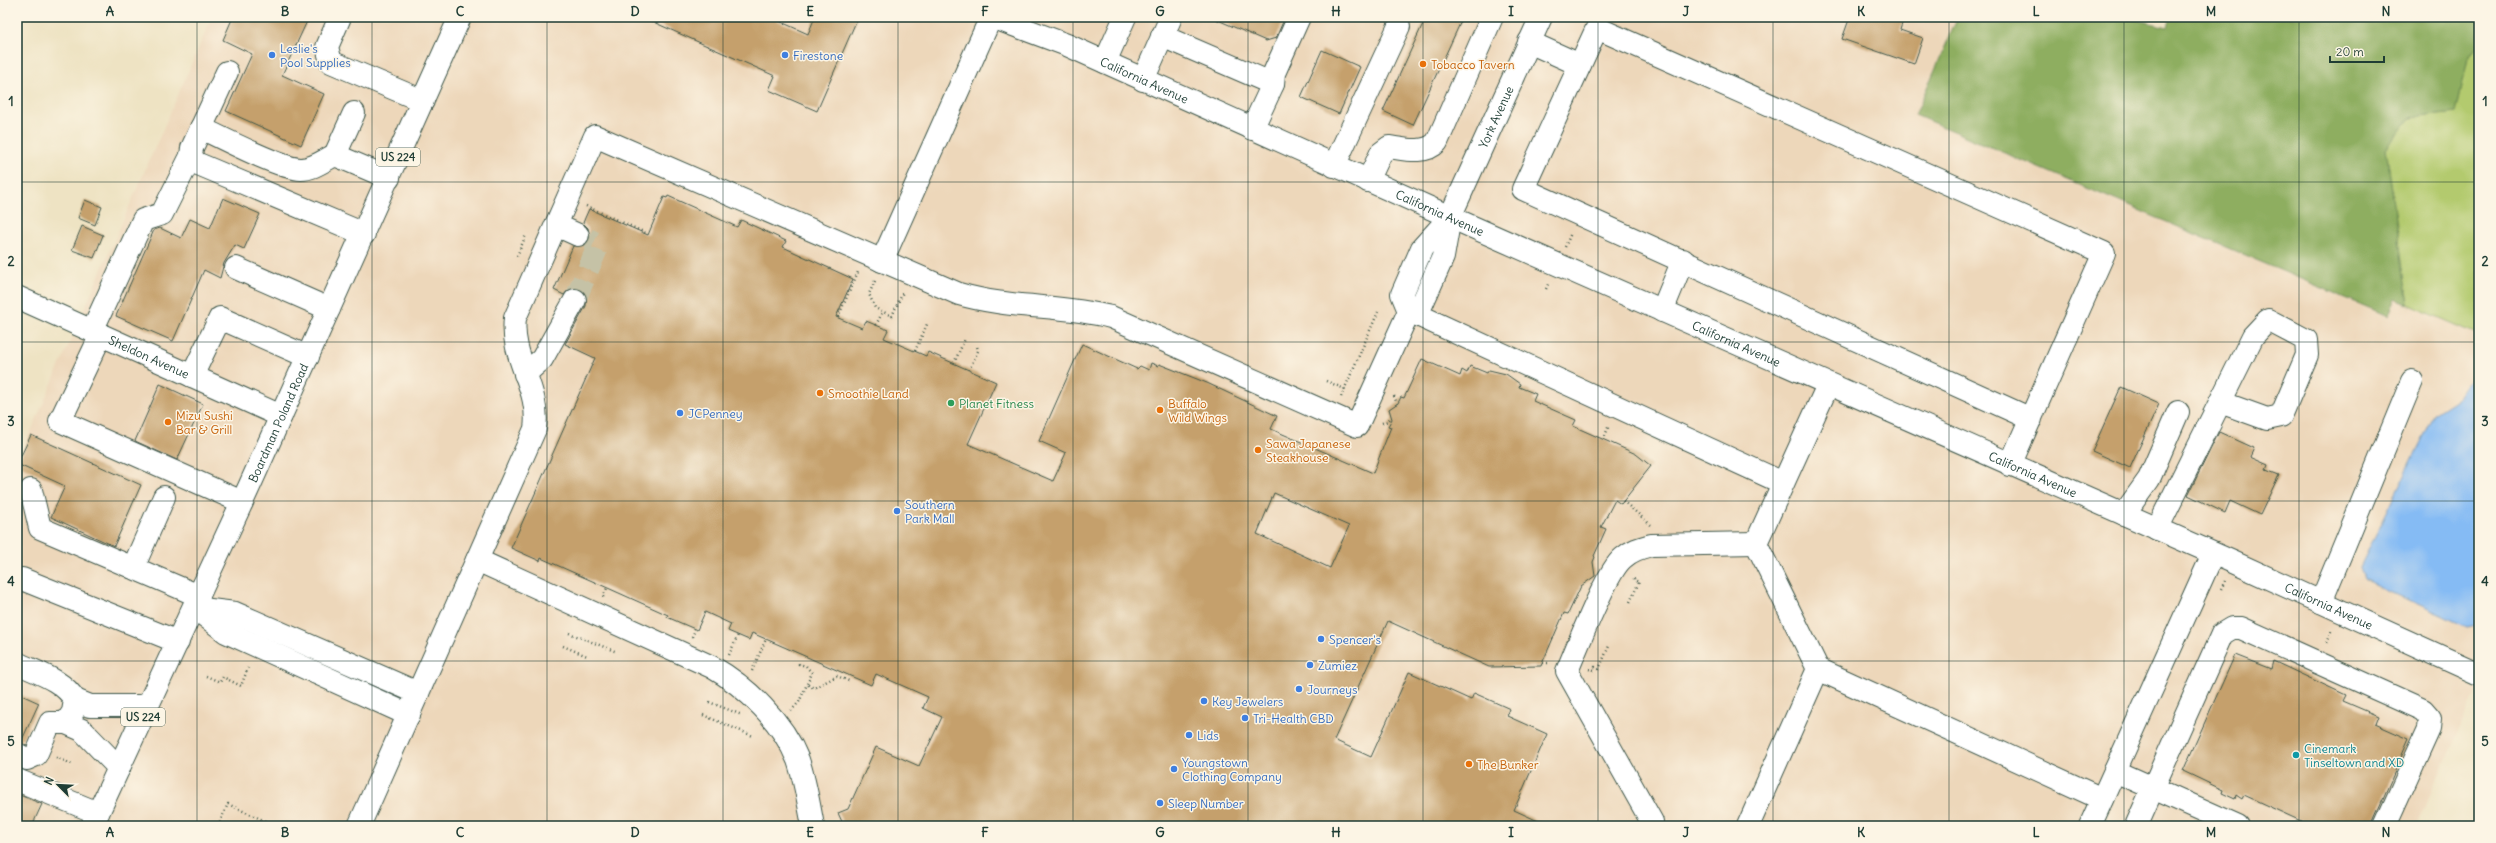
<svg xmlns="http://www.w3.org/2000/svg" width="2496" height="843" font-family="Delius,sans-serif">
<style>
.built{fill:#edd7ba}
.green{fill:#b3ca6e;stroke:#698451}
.forest{fill:#8eae61;stroke:#56764a}
.water{fill:#85bbf4;stroke:#527c94}
.building{fill:#c5a06c;fill-rule:evenodd}
.lines{fill:none;stroke-linecap:round;stroke-linejoin:round}
.minor-tunnel{stroke:#c5c2a6;stroke-width:22;stroke-dasharray:22 11;stroke-linecap:butt}
.minor-casing{stroke:#3e5649;stroke-width:24}
.major-casing{stroke:#3e5649;stroke-width:24}
.path{stroke:#3e5649;stroke-width:2.5;stroke-dasharray:1 3;stroke-linecap:butt}
.minor{stroke:#fff;stroke-width:22}
.major{stroke:#fff;stroke-width:22}
.grid{fill:none;stroke:#1f3d34;stroke-width:1;stroke-opacity:0.55}
.shop-dot{fill:#3f7fe0;stroke:#fcf5e5;stroke-width:1.5}
.food-dot{fill:#e8710a;stroke:#fcf5e5;stroke-width:1.5}
.leisure-dot{fill:#2e9e5b;stroke:#fcf5e5;stroke-width:1.5}
.culture-dot{fill:#0f9aa8;stroke:#fcf5e5;stroke-width:1.5}
.labels{text-anchor:middle;dominant-baseline:central;stroke-width:3;stroke-linejoin:round;paint-order:stroke}
.shield{fill:#fcf5e5;stroke:#617469;stroke-width:1}
.shield-label{font-size:11px;font-weight:bold;fill:#1f3d34}
.shop-label{font-size:12px;fill:#366cbe;stroke:#fcf5e5;text-anchor:start}
.food-label{font-size:12px;fill:#c56008;stroke:#fcf5e5;text-anchor:start}
.street-label{font-size:12px;fill:#1f3d34;stroke:#fcf5e5}
.leisure-label{font-size:12px;fill:#27864d;stroke:#fcf5e5;text-anchor:start}
.culture-label{font-size:12px;fill:#0d838f;stroke:#fcf5e5;text-anchor:start}
.neatline{fill:none;stroke:#1f3d34;stroke-width:1.5}
.grid-label{font-size:13px;text-anchor:middle;font-weight:bold;fill:#1f3d34}
</style>
<rect width="100%" height="100%" fill="#fcf5e5"/>
<filter id="ink" filterUnits="userSpaceOnUse"><feTurbulence type="fractalNoise" baseFrequency=".025" numOctaves="2"/><feDisplacementMap in="SourceGraphic" scale="8" xChannelSelector="R" yChannelSelector="G"/><feConvolveMatrix kernelMatrix="1 2 1 2 8 2 1 2 1" color-interpolation-filters="sRGB"/></filter>
<filter id="wash" filterUnits="userSpaceOnUse"><feTurbulence type="fractalNoise" baseFrequency=".012" numOctaves="4" result="noise"/><feDisplacementMap in="SourceGraphic" scale="16" xChannelSelector="R" yChannelSelector="G"/><feGaussianBlur stdDeviation="0.9" result="paint"/><feColorMatrix in="noise" values="0 0 0 0 0 0 0 0 0 0 0 0 0 0 0 0 0 1.4 0 .05"/><feComposite in="paint" operator="in"/></filter>
<g filter="url(#wash)">
<rect width="100%" height="100%" fill="#eee3c3"/>
<path class="built" d="M212 17H1958L1915 115 2388 316 2395 299 2479 335V685L2416 826H17V463Z"/>
<path class="green" d="M2479 44V335L2408 304 2386 148 2410 118 2456 113 2468 58Z"/>
<path class="forest" d="M1958 17H2123L2168 27 2171 17H2479V44L2468 58 2456 113 2410 118 2386 148 2408 304 2395 299 2388 316 1915 115Z"/>
<path class="water" d="M2479 373V625L2467 627 2364 579 2360 567 2435 413 2455 400 2472 375Z"/>
<g id="blocks">
<path class="building" d="M233 17H309L282 75 324 94 301 145 226 111 252 54 223 40Z
M642 17H770L808 34 815 17H858L817 111 769 90 775 76Z
M1211 17H1285L1276 38 1266 41Z
M1426 17H1463L1413 125 1383 111Z
M1850 17H1904L1900 30 1923 38 1914 64 1842 39Z
M1322 50 1360 67 1339 114 1301 97Z
M668 196 737 227 741 220 786 241 783 247 853 279 836 317 862 328 866 321 888 330 884 338 926 356 928 352 996 382 968 444 1053 481 1066 453 1039 441 1082 344 1137 369 1140 366 1149 370 1151 363 1158 366 1159 364 1207 383 1277 416 1271 429 1373 473 1391 427 1388 426 1392 419 1389 409 1398 403 1401 397 1404 398 1422 359 1460 376 1462 370 1467 373 1470 366 1487 373 1489 370 1506 374 1520 384 1519 387 1536 394 1533 401 1576 420 1573 426 1636 454 1651 466 1621 504 1615 500 1601 527 1606 529 1594 556 1595 557 1593 562 1595 576 1581 586 1568 614 1564 613 1541 666 1489 667 1388 621 1334 740 1371 757 1409 672 1471 700 1474 693 1510 709 1507 716 1547 734 1514 810 1549 826H844L838 813 848 809 876 747 919 766 942 717 923 708 928 697 876 674 871 685 752 633 749 640 728 631 731 624 705 612 697 630 667 617 668 615 541 558 540 561 511 548 595 358 565 344 586 306V293L575 288 568 290 564 295 554 290 573 246 585 245 589 240 588 228 583 223 585 218 589 209 648 235 664 197 667 198ZM1274 493 1349 526 1330 568 1257 534Z
M223 198 260 214 244 249 235 245 224 263 220 278 204 270 173 341 116 316 154 230 160 228 181 238 190 219 210 228Z
M85 200 102 207 95 225 78 218Z
M82 226 103 235 94 258 72 250Z
M160 384 203 404 177 460 135 441Z
M2121 387 2159 404 2130 468 2092 451Z
M2219 432 2254 448 2250 457 2268 465 2266 470 2279 475 2260 515 2230 501 2225 513 2188 495Z
M31 435 141 485 114 546 51 517 65 486 17 464Z
M2235 655 2271 669 2273 661 2346 695 2343 701 2378 716 2375 724 2409 739 2371 826H2302L2303 822 2244 795 2242 799 2236 795 2235 799 2222 793 2223 790 2183 771Z
M17 693 39 703 21 742H17Z
M17 794 42 804 32 826H17Z"/>
</g>
</g>
<g filter="url(#ink)">
<use href="#blocks" fill-opacity="0" stroke="#3e5649" stroke-width="1"/>
<g class="lines">
<path class="minor-tunnel" d="M575 300 599 244 588 239"/>
<defs>
<g id="minor">
<path d="M340 17 327 47 331 62 423 101"/>
<path id="s1" d="M992 17 1067 45 1450 217 2233 562 2479 674"/>
<path d="M1162 36 1273 84"/>
<path d="M1529 42 1580 65"/>
<path d="M1105 62 1125 17"/>
<path d="M227 72 192 148 191 156 196 163 364 234"/>
<path d="M1143 80 1171 17"/>
<path d="M201 128C222 138 281 169 301 169 314 169 324 160 335 155L389 178"/>
<path d="M1252 129 1273 84 1274 73 1299 17"/>
<path d="M335 155 354 113"/>
<path d="M1334 166 1399 26"/>
<path d="M1368 181 1381 153 1389 147C1404 149 1425 155 1437 142L1492 17"/>
<path d="M1450 217 1422 248 1402 294 1409 311 1783 483"/>
<path d="M556 225 578 235"/>
<path d="M882 261 991 17"/>
<path d="M236 268 329 309"/>
<path id="s2" d="M17 297 281 416"/>
<path d="M1662 311 1683 260"/>
<path d="M92 331 143 220 162 214 191 156"/>
<path d="M101 335 60 421 242 502"/>
<path d="M525 374 542 359 575 300"/>
<path d="M192 376 220 318 308 357"/>
<path d="M2010 465 2104 253 1597 28 1523 189 2031 419"/>
<path d="M31 490 40 528 199 596"/>
<path d="M2124 514 2149 479 2178 412"/>
<path d="M2157 529 2253 336 2268 320 2306 340 2307 355 2281 416 2267 419 2220 402"/>
<path d="M1756 543 1818 669 2102 799"/>
<path d="M1756 543 1828 385"/>
<path d="M477 560 712 667C747 687 783 722 798 760 805 780 809 805 813 826"/>
<path d="M133 568 164 497"/>
<path d="M22 579 178 642"/>
<path d="M2321 602 2412 381"/>
<path d="M194 608 235 613 418 693"/>
<path d="M195 608 226 632 409 715"/>
<path d="M17 663C38 673 63 680 75 700L73 712 66 723H50L36 755 27 759 17 754"/>
<path d="M75 700 90 706H148"/>
<path d="M66 723 82 730 119 768"/>
<path d="M2115 771 2238 826"/>
<path d="M17 780 98 813"/>
<path id="s3" d="M359 826 535 429C541 388 510 359 515 318L595 136 959 294C1010 309 1060 304 1111 317L1357 426 1409 311 1422 304 1443 257 1450 217 1541 17"/>
<path d="M1650 826 1652 822 1567 671C1578 646 1606 572 1623 558 1632 550 1640 548 1651 545L1756 543"/>
<path d="M1748 826 1818 669"/>
<path d="M2090 826 2213 554"/>
<path d="M2136 826 2222 634 2232 628H2241L2423 710 2430 718 2429 729 2385 826"/>
</g>
<g id="major">
<path id="s4" d="M92 826 249 487 460 17"/>
</g>
</defs>
<use href="#minor" class="minor-casing"/>
<use href="#major" class="major-casing"/>
<path class="path" d="M586 206 648 234
M1565 247 1571 233
M517 256 526 235
M875 281 869 294 875 308 892 316 903 292
M1546 289 1549 282
M838 317 858 272
M876 325 883 311
M915 351 928 322
M954 363 965 339
M969 370 978 351 977 346
M1326 381 1347 390
M1394 396 1397 404
M1341 397 1378 312
M1382 423 1388 421 1391 417
M1605 436 1609 425
M1623 501 1651 525
M2221 589 2226 579
M603 597 607 588
M1630 602 1639 582 1634 580V576
M569 633 617 652
M692 637 695 630
M2327 643 2333 629
M563 646 587 656
M729 655 738 635
M1543 663H1550
M1589 669 1594 670 1595 667 1599 669 1609 646
M752 671 766 639
M206 676 220 682 223 677 241 686 248 668
M808 685 814 688 837 676 849 681
M709 702 742 715
M791 711 799 702 812 673 806 666 799 664 800 661
M703 715 753 736
M56 757 74 765
M218 826 228 804 276 826"/>
<use href="#minor" class="minor"/>
<use href="#major" class="major"/>
</g>
</g>
<path class="grid" d="M197 17V826M372 17V826M547 17V826M723 17V826M898 17V826M1073 17V826M1248 17V826M1423 17V826M1598 17V826M1773 17V826M1949 17V826M2124 17V826M2299 17V826M17 182H2479M17 342H2479M17 501H2479M17 661H2479"/>
<g class="shop-dot">
<circle cx="272" cy="55" r="4"/>
<circle cx="785" cy="55" r="4"/>
<circle cx="680" cy="413" r="4"/>
<circle cx="897" cy="511" r="4"/>
<circle cx="1321" cy="639" r="4"/>
<circle cx="1310" cy="665" r="4"/>
<circle cx="1299" cy="689" r="4"/>
<circle cx="1204" cy="701" r="4"/>
<circle cx="1245" cy="718" r="4"/>
<circle cx="1189" cy="735" r="4"/>
<circle cx="1174" cy="769" r="4"/>
<circle cx="1160" cy="803" r="4"/>
</g>
<g class="food-dot">
<circle cx="1423" cy="64" r="4"/>
<circle cx="820" cy="393" r="4"/>
<circle cx="1160" cy="410" r="4"/>
<circle cx="168" cy="422" r="4"/>
<circle cx="1258" cy="450" r="4"/>
<circle cx="1469" cy="764" r="4"/>
</g>
<circle class="leisure-dot" cx="951" cy="403" r="4"/>
<circle class="culture-dot" cx="2296" cy="755" r="4"/>
<g class="labels">
<g class="shield">
<rect x="376" y="148" width="44" height="18" rx="3"/>
<rect x="121" y="708" width="44" height="18" rx="3"/>
</g>
<g class="shield-label">
<text x="398" y="157">US 224</text>
<text x="143" y="717">US 224</text>
</g>
<g class="shop-label">
<text x="280" y="48">Leslie's<tspan x="280" dy="14">Pool Supplies</tspan></text>
<text x="793" y="55">Firestone</text>
<text x="688" y="413">JCPenney</text>
<text x="905" y="504">Southern<tspan x="905" dy="14">Park Mall</tspan></text>
<text x="1329" y="639">Spencer's</text>
<text x="1318" y="665">Zumiez</text>
<text x="1307" y="689">Journeys</text>
<text x="1212" y="701">Key Jewelers</text>
<text x="1253" y="718">Tri-Health CBD</text>
<text x="1197" y="735">Lids</text>
<text x="1182" y="762">Youngstown<tspan x="1182" dy="14">Clothing Company</tspan></text>
<text x="1168" y="803">Sleep Number</text>
</g>
<g class="food-label">
<text x="1431" y="64">Tobacco Tavern</text>
<text x="828" y="393">Smoothie Land</text>
<text x="1168" y="403">Buffalo<tspan x="1168" dy="14">Wild Wings</tspan></text>
<text x="176" y="415">Mizu Sushi<tspan x="176" dy="14">Bar &amp; Grill</tspan></text>
<text x="1266" y="443">Sawa Japanese<tspan x="1266" dy="14">Steakhouse</tspan></text>
<text x="1477" y="764">The Bunker</text>
</g>
<g class="street-label">
<text stroke="none"><textPath href="#s1" startOffset="165">California Avenue</textPath></text>
<text stroke="none"><textPath href="#s3" startOffset="1910">York Avenue</textPath></text>
<text stroke="none"><textPath href="#s1" startOffset="489">California Avenue</textPath></text>
<text stroke="none"><textPath href="#s1" startOffset="813">California Avenue</textPath></text>
<text stroke="none"><textPath href="#s2" startOffset="145">Sheldon Avenue</textPath></text>
<text stroke="none"><textPath href="#s4" startOffset="444">Boardman Poland Road</textPath></text>
<text stroke="none"><textPath href="#s1" startOffset="1137">California Avenue</textPath></text>
<text stroke="none"><textPath href="#s1" startOffset="1461">California Avenue</textPath></text>
</g>
<g class="leisure-label">
<text x="959" y="403">Planet Fitness</text>
</g>
<g class="culture-label">
<text x="2304" y="748">Cinemark<tspan x="2304" dy="14">Tinseltown and XD</tspan></text>
</g>
</g>
<rect width="2496" height="843" fill="none" stroke="#fcf5e5" stroke-width="44"/>
<g transform="translate(58 785) rotate(294)" stroke="#fcf5e5" stroke-width="3" paint-order="stroke">
<path d="M0-3L7 15L0 10L-7 15Z" fill="#1f3d34"/>
<text y="-6" font-size="11" font-weight="bold" text-anchor="middle" fill="#1f3d34">N</text>
</g>
<path d="M2330 56v6h54v-6" fill="none" stroke="#1f3d34" stroke-width="2"/>
<text x="2336" y="56" font-size="12" fill="#1f3d34" stroke="#fcf5e5" stroke-width="3" paint-order="stroke">20 m</text>
<rect x="22" y="22" width="2452" height="799" class="neatline"/>
<g class="grid-label">
<text x="110" y="16">A</text>
<text x="285" y="16">B</text>
<text x="460" y="16">C</text>
<text x="635" y="16">D</text>
<text x="810" y="16">E</text>
<text x="985" y="16">F</text>
<text x="1160" y="16">G</text>
<text x="1336" y="16">H</text>
<text x="1511" y="16">I</text>
<text x="1686" y="16">J</text>
<text x="1861" y="16">K</text>
<text x="2036" y="16">L</text>
<text x="2211" y="16">M</text>
<text x="2386" y="16">N</text>
<text x="11" y="106">1</text>
<text x="2485" y="106">1</text>
<text x="11" y="266">2</text>
<text x="2485" y="266">2</text>
<text x="11" y="426">3</text>
<text x="2485" y="426">3</text>
<text x="11" y="586">4</text>
<text x="2485" y="586">4</text>
<text x="11" y="746">5</text>
<text x="2485" y="746">5</text>
<text x="110" y="837">A</text>
<text x="285" y="837">B</text>
<text x="460" y="837">C</text>
<text x="635" y="837">D</text>
<text x="810" y="837">E</text>
<text x="985" y="837">F</text>
<text x="1160" y="837">G</text>
<text x="1336" y="837">H</text>
<text x="1511" y="837">I</text>
<text x="1686" y="837">J</text>
<text x="1861" y="837">K</text>
<text x="2036" y="837">L</text>
<text x="2211" y="837">M</text>
<text x="2386" y="837">N</text>
</g>
</svg>
